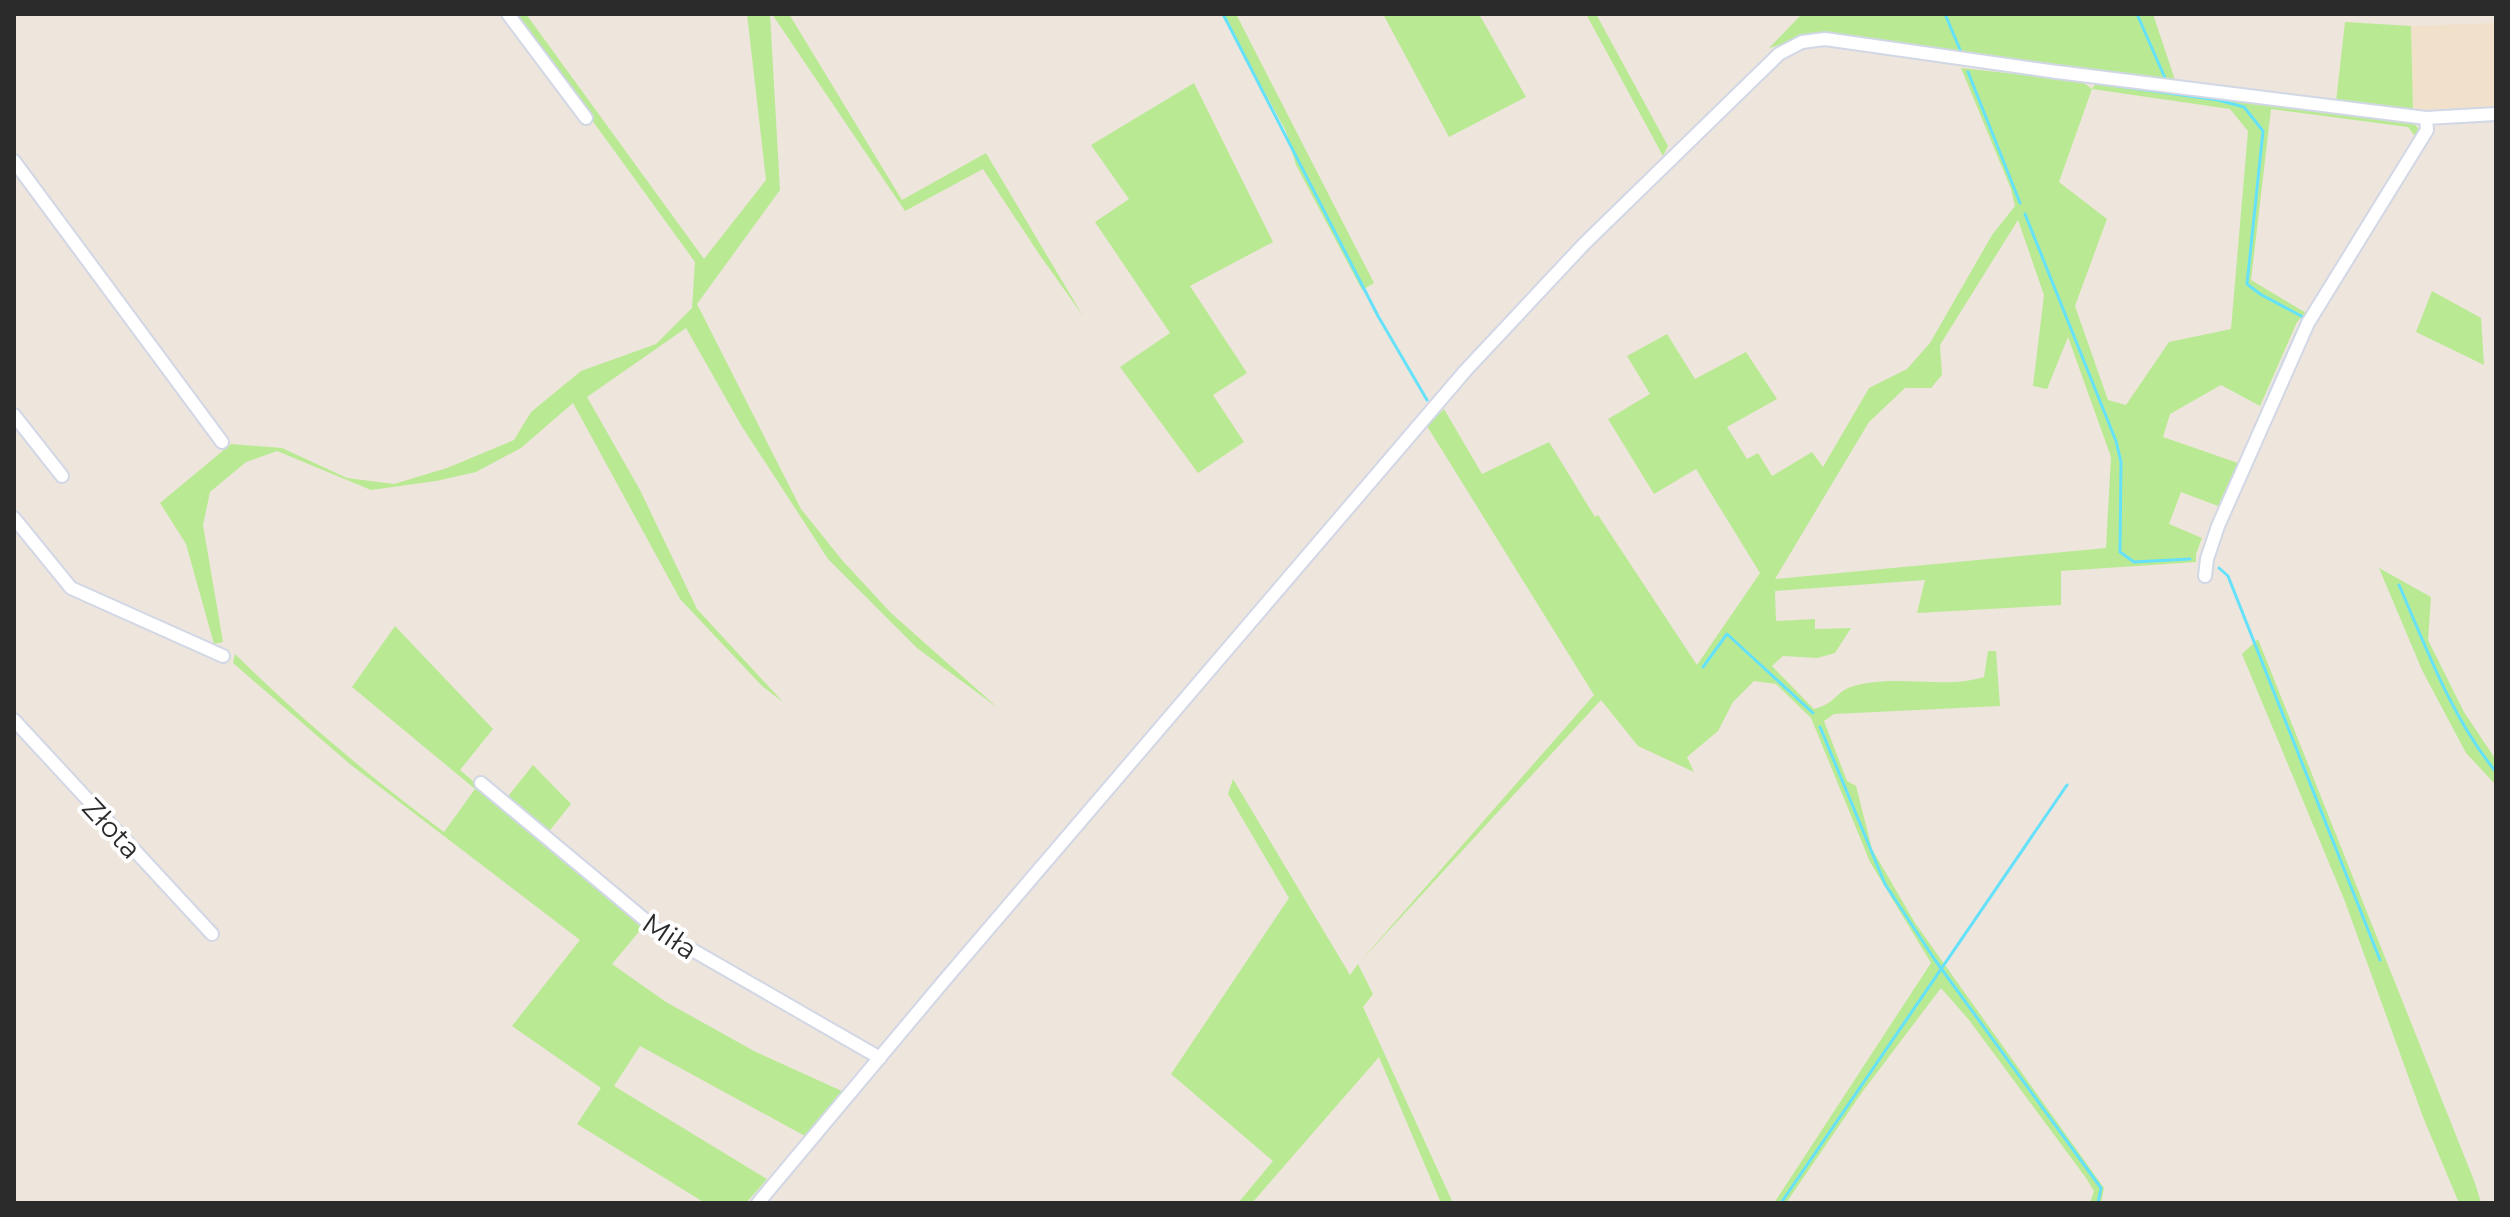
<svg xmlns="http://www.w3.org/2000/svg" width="2510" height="1217" font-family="Montserrat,sans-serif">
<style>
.education{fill:#f1e1ca}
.green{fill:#b9ea93;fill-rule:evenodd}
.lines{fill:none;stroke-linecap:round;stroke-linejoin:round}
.stream{stroke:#65e1fa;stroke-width:3}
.street-casing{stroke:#d1d7e5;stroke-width:16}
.street{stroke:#fff;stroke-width:12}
.labels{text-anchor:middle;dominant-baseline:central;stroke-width:8;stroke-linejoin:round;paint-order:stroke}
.street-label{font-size:28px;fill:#2b2b2b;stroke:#fff}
</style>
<rect width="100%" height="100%" fill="#eee5dc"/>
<path class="education" d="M2496 23V107L2413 110 2411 26Z"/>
<path class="green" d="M515 14H526L704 259 766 180 747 14H770L780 190 697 304 801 509 842 560 891 613 998 708 917 648 828 559 741 425 686 328 587 397 640 490 697 609 783 702 762 686 680 599 573 403 521 448 476 472 436 481 371 490 277 451 246 462 210 492 203 525 223 642 214 644 186 544 160 503 231 444 282 448 347 478 394 484 447 468 514 440 531 412 581 371 656 344 692 308 695 262Z
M772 14H789L902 200 986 153 1083 316 1039 254 983 169 905 211Z
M1222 14H1236L1374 283 1362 290 1296 165 1286 131Z
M1383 14H1479L1526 97 1449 137Z
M1586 14H1596L1668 146 1663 156Z
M1802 14H2153L2175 80 1968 56 1851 36 1815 35 1769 48Z
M2345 22 2411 26 2413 110 2336 102Z
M1961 68 2081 81 2092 89 2097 81 2412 121 2421 132 2417 139 2408 127 2271 109 2251 280 2306 313 2297 322 2260 406 2221 385 2170 414 2163 437 2238 463 2218 506 2181 492 2169 524 2202 538 2196 554V562L2061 571V605L1917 613 1925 580 1775 591 1776 621 1815 619V629L1851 628 1835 653 1817 658 1783 656 1772 666 1814 709C1835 704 1837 691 1851 687 1895 673 1942 690 1984 677L1988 651H1996L2000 706 1834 714 1824 721 1847 781 1856 786 1872 849 1915 923 2104 1188 2101 1203H2090L2094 1191 2086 1178 1969 1020 1941 988 1863 1091 1786 1203H1774L1931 963 1870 862 1811 718 1776 684 1754 681 1733 702 1718 731 1687 757 1694 772 1638 746 1601 700 1358 964 1373 994 1363 1007 1453 1203H1441L1379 1057 1252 1203H1238L1273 1161 1171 1074 1289 898 1228 794 1233 779 1350 975 1358 964 1594 695 1427 426 1444 409 1482 474 1549 442 1595 517 1598 515 1697 665 1760 573 1696 469 1654 494 1608 419 1650 394 1627 356 1667 334 1695 379 1746 352 1777 399 1727 427 1747 459 1758 453 1772 476 1812 452 1823 467 1869 388 1907 369 1930 343 1992 235 2015 206 2011 189ZM2092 89 2230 109 2248 131 2231 329 2169 342 2126 405 2108 400 2075 306 2107 219 2059 182ZM2018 220 2044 295 2033 386 2047 389 2068 337 2111 457 2106 548 1775 579 1869 422 1905 388H1931L1942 375 1940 345Z
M1194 83 1273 242 1190 286 1247 373 1213 395 1244 442 1198 473 1120 367 1170 333 1095 222 1129 199 1091 145Z
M2432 291 2481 318 2484 365 2416 332Z
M2379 568 2431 597 2428 640 2464 712 2496 760V785L2466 753 2422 670Z
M395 626 493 729 460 770 501 805 533 765 571 804 542 840 642 928 612 964 666 1002 754 1051 844 1092 805 1136 640 1046 614 1086 767 1179 746 1203H705L577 1124 601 1088 512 1026 580 940 351 765 233 663 235 654C300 718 370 777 444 832L475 789 352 687Z
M2258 639 2475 1183 2481 1203H2459L2423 1117 2344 899 2242 654Z"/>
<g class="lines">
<path class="stream" d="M1223 14 1378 316 1427 400
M1945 14 1961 52
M2137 14 2165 78
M1968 72 2020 203
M2103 84 2218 100 2244 107 2263 131 2247 284 2260 294 2303 317
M2025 214 2116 441 2121 462 2120 552 2134 562 2190 559
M2269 395 2298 330
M2219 568 2228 576 2380 960
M2399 585C2427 649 2451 717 2496 772
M1703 667 1727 634 1813 713
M1820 727 1885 884 1935 960 2101 1188 2098 1203
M1781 1203 2067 785"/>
<defs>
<path id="street" d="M508 14 586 118
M14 161 222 442
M14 415 62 476
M14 518 71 588 223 656
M2205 576 2207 559 2218 526 2308 323 2427 130 2426 118
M14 720 212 934
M481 783 656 929 880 1058
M758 1203 943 982 1466 370 1584 244 1779 54 1802 42 1825 39 2057 72 2426 118 2496 114"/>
</defs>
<use href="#street" class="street-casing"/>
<use href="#street" class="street"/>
</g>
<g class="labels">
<g class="street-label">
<text transform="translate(112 828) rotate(47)">Złota</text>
<text transform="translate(670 936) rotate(34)">Miła</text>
</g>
</g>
<rect width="2510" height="1217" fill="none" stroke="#2b2b2b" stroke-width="32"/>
</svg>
